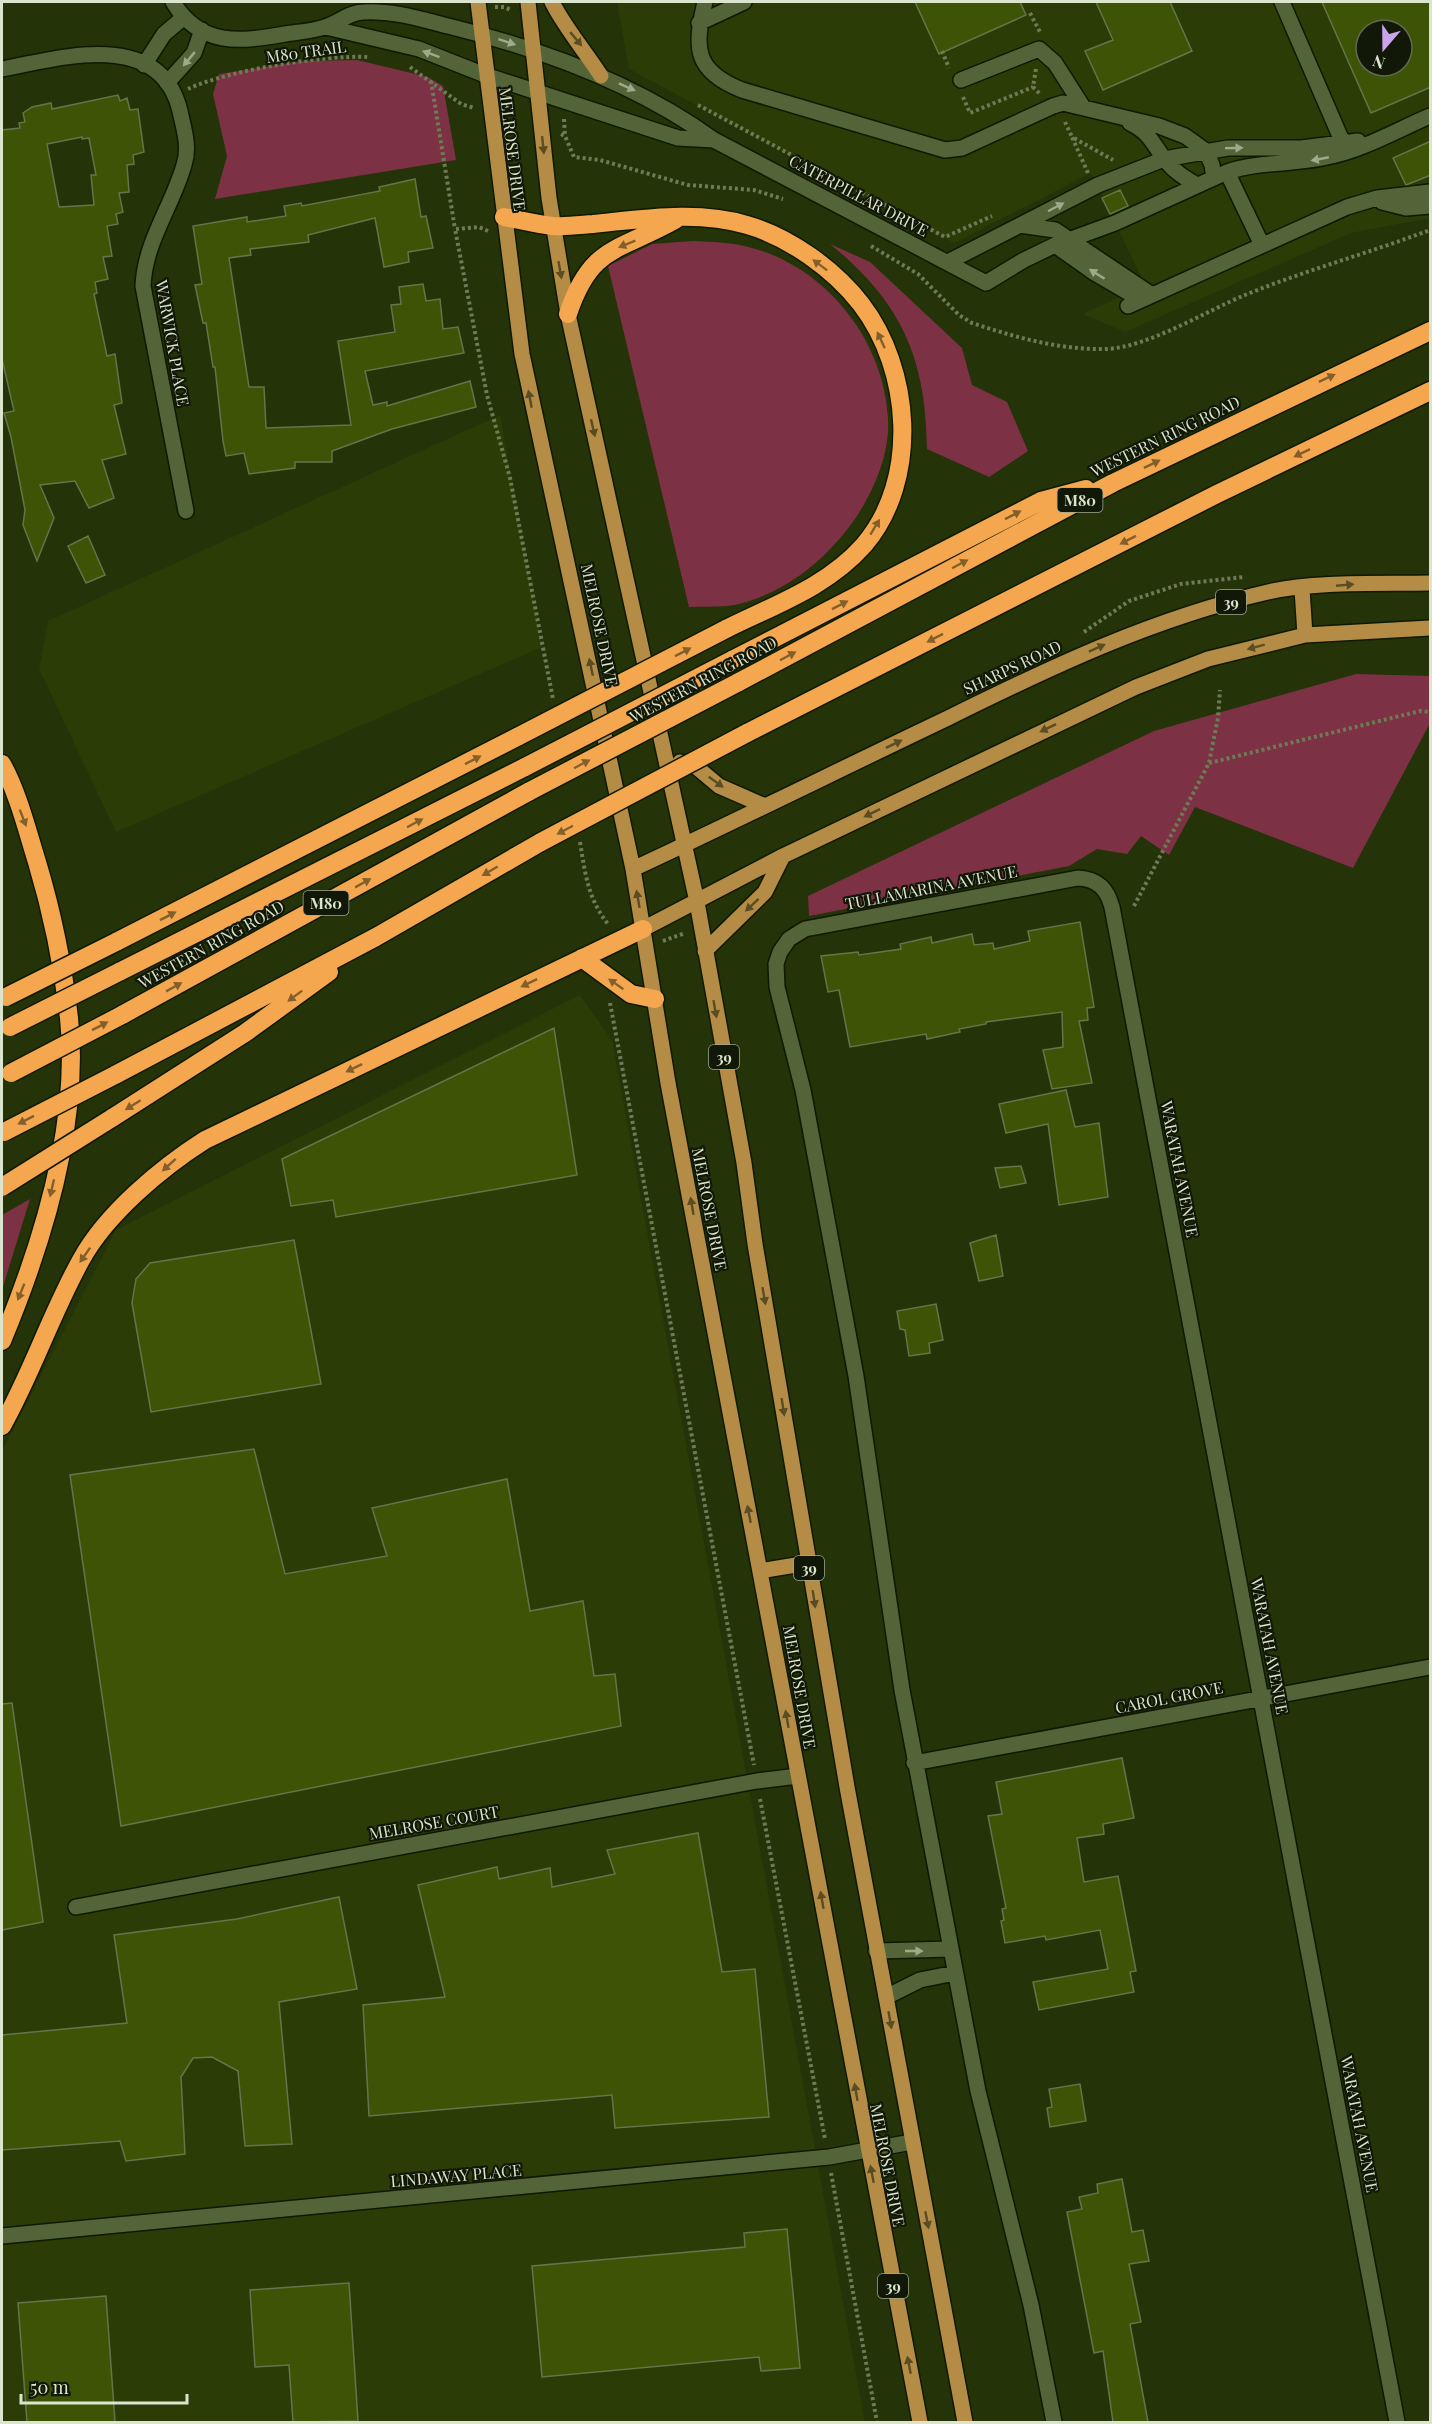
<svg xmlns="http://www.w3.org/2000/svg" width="1432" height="2424" font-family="'Playfair Display',serif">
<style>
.built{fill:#2b3c07;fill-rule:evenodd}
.green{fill:#7c3145}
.building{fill:#3d5407;stroke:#64754a;stroke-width:1.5;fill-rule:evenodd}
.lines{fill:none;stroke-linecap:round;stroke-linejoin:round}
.minor-casing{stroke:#0f1900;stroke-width:18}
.major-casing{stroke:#0f1900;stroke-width:18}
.highway-casing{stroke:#0f1900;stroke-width:21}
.path{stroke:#6e7b57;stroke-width:4;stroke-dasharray:3 3;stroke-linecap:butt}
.minor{stroke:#536439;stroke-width:15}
.major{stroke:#b48c46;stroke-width:15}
.highway{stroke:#f5a74f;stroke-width:18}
.highway-bridge-casing{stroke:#0f1900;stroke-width:21;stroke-linecap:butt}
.highway-bridge{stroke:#f5a74f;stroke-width:18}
.oneway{fill:#5a4c23}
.oneway2{fill:#9eab8a}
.oneway3{fill:#83602b}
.labels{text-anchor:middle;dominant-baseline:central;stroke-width:4.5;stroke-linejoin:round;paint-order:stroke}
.shield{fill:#111807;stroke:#9ea892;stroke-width:1.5}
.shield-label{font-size:15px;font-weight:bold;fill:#dbe5cd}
.street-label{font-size:16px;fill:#dbe5cd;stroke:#111807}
</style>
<rect width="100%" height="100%" fill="#243308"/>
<path class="built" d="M617 2H1430V218L1351 233 1125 332 1083 314 1145 285 1091 173 954 243 629 69ZM1366 30H1402V66H1366Z
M500 415 542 647 116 832 39 669 48 621Z
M580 995 612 1040 865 2422H2V1451L116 1230Z"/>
<path class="green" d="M357 60 428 77 443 86 456 160 215 199 227 156 213 94 219 74 305 61Z
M693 241C713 242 732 242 752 248 827 268 884 341 888 418 891 464 862 517 831 548 807 574 774 595 739 604 723 608 704 606 689 607L608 266 652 244Z
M830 244 870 262 962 348 972 385 1007 402 1028 451 989 477 927 449C926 357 901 302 830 244Z
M1356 674 1430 676V723L1353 868 1195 807 1169 855 1141 836 1127 854 1097 849 1069 866 809 916 808 896 1154 731Z
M30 1199 2 1290V1215Z"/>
<path class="building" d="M915 2H1020L1026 15 939 54Z
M1096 2H1170L1192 51 1103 90 1085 51 1113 40Z
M1322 2H1431V87L1371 113ZM1366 30H1402V66H1366Z
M118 95 120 101 127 98 130 110 138 109 144 152 133 155 134 164 127 165 129 192 119 193 123 212 116 214 118 224 107 226 112 256 103 257 108 279 95 282 97 293 94 294 107 356 115 354 122 403 114 405 126 454 102 460 114 498 89 508 75 481 40 485 54 518 37 561 23 525 25 510 11 437 4 413 14 411 2 359V130L20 128 19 123 25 122 23 113 32 107 51 103 52 109ZM82 137V139L89 138 96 175H91L94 205 59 207 47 144Z
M1431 141V175L1406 185 1393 158Z
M415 179 421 217 426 216 433 248 408 252 409 262 384 267 375 218 308 235 309 242 250 249 251 255 229 258 249 387H264L266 428 351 425 338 341 395 332 391 305 401 304 399 287 423 284 426 301 440 299 443 329 458 327 464 353 365 371 373 405 387 402V406L470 381 476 407 392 429 332 451V462H295V468L249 474 244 453 226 456 223 441 215 367H213L206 323H203L195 285 202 284 193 226 247 217V222L286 216 284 206 301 203 302 206 380 191 379 187Z
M1120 190 1128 206 1110 214 1102 198Z
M88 536 105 575 86 583 68 546Z
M1080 922 1094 1007 1087 1008 1088 1020 1079 1021 1092 1083 1052 1089 1043 1050 1063 1047 1062 1012 986 1022V1024L959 1029 960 1032 927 1039 926 1034 850 1047 839 990 828 992 821 956 858 952 859 955 901 949 900 944 931 937 932 943 972 934 974 945 993 943 994 949 1030 941 1028 931Z
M554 1028 577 1175 336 1217 333 1200 291 1206 282 1159Z
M1066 1090 1075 1127 1099 1123 1108 1197 1059 1205 1048 1124 1006 1133 999 1104Z
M1021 1166 1026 1183 1000 1188 995 1168Z
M996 1235 1003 1276 979 1281 970 1243Z
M294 1240 321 1384 151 1412 132 1303 136 1279 150 1263Z
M936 1304 943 1340 929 1343 930 1353 909 1356 905 1330 900 1329 897 1311Z
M254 1449 285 1574 387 1556 372 1508 507 1479 530 1611 583 1601 594 1676 615 1674 621 1726 121 1826 70 1475Z
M12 1703 43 1922 2 1930V1704Z
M1122 1758 1134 1818 1103 1824 1104 1834 1077 1838 1084 1882 1118 1876 1136 1971 1130 1972 1134 1992 1039 2010 1033 1982 1108 1969 1100 1930 1046 1940 1045 1936 1005 1943 1001 1921 1004 1920 1002 1909 1006 1908 988 1816 1002 1814 996 1782Z
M698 1833 722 1972 755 1969 769 2117 615 2128 612 2095 369 2116 363 2005 445 1997 418 1885 497 1867 499 1879 550 1868 552 1887 615 1874 607 1850Z
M339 1897 357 1989 279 2002 292 2144 245 2146 238 2071 212 2057 193 2058 181 2077 185 2154 126 2161 120 2141 2 2150V2035L127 2023 114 1935 237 1919Z
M1080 2084 1086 2121 1050 2127 1047 2108 1052 2107 1049 2089Z
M1122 2179 1132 2232 1143 2230 1149 2261 1129 2264 1141 2322 1130 2324 1148 2422H1113L1103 2351 1094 2353 1067 2212 1082 2209 1079 2197 1098 2193 1097 2184Z
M787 2229 800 2368 761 2371 759 2357 542 2377 532 2266 745 2247 744 2233Z
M349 2283 358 2421 293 2422 289 2365 255 2367 250 2290Z
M106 2296 115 2422H27L18 2303Z"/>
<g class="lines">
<defs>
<path id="minor" d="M173 2C200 47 240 42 285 34 298 32 313 31 325 27 338 23 350 12 363 12 392 10 420 19 448 26 542 49 635 83 714 140L986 283 1024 260 1055 245 1115 223 1227 172C1259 161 1293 165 1327 157 1363 150 1397 130 1430 116
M705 2C694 48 694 71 742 90L945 150 962 148 1053 106 1063 103 1159 126 1185 136 1206 151 1212 165 1214 178
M1282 2 1346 150
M699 23 744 2
M326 27 419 49 485 75 678 138 714 140
M144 65 164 34 184 17
M2 69C60 58 160 28 180 111 184 130 190 147 184 165 172 207 145 241 143 286L186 511
M961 80 1039 49 1055 63 1083 107
M167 83 194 53 202 30
M1130 123C1151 133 1153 145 1166 161 1175 172 1185 178 1197 185
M1227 172 1262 245
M1382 202 1406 208 1430 206
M1020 225 1055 230 1152 295
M1055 245 1093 272 1141 300
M948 262 1098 185 1164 159 1228 148H1301L1358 141
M1128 306 1347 207 1377 198 1430 192
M914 1763 1430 1667
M76 1907 757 1781 798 1776
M876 1951 951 1949
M886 1997 920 1980 955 1973
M2 2236 829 2157 912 2142
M1054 2422 1031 2305 978 2091 902 1690 856 1376 803 1090 777 987 776 964 780 952 789 939 805 929 1078 878C1098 879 1107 889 1112 907L1397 2422"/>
<path id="major" d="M478 2 522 354 633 869 668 1083 920 2422
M528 2 549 198 568 314 697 902 744 1163 755 1244 847 1787 965 2422
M552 2C565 28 585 51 601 76
M1302 589 1305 635
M680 762 694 765 719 786 765 806
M633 869C738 820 843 768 948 718 1051 667 1154 618 1268 592 1315 581 1381 584 1430 583
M643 929 783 856 1136 687 1208 659 1305 635 1430 628
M705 951 765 892 783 856
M760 1571 808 1563"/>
<path id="highway" d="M504 217C520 220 536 224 553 226 566 227 580 225 593 224 643 219 698 210 747 225 789 237 834 269 861 304 911 369 920 479 864 545 827 587 774 605 726 629
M568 314C591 245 618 252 675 220
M732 660 1041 501 1086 489
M737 683 1113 483 1430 331
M747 733 1217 494 1430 391
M2 764C18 793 27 830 37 862 52 912 63 966 69 1018 80 1123 42 1245 2 1341
M116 942 519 736
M582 958 631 994 655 999
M119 972 525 767
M122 1015 530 791
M115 1075 376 937 541 842
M112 1118 245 1033 329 972
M2 1426C32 1373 51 1314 81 1260 106 1214 161 1168 205 1140L643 929"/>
</defs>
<use href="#minor" class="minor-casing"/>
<use href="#major" class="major-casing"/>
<use href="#highway" class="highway-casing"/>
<path class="path" d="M495 7H504L511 10
M1030 13 1040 32
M942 51 949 68
M410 67 461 104 474 108
M1036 69 1033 87 1040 94
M431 81 455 229
M188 89C229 70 323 55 368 57
M963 97 970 113 1033 87
M698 105 945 237 992 216
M564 119 565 136
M1065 122 1072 137
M561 134 565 136 574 157 600 160 688 185 754 190 783 199
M1088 173 1072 137 1113 160
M488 231 479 227 455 229 487 395 510 478 553 699
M871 246 918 274 959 315 972 323C1015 337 1059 350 1105 349 1147 348 1206 311 1245 295 1306 270 1369 253 1430 230
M1084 632 1129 601 1181 584 1244 577
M1209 763 1420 711 1430 712
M580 842C585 873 588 899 608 924
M1134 906 1209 763 1218 718 1220 690
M663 941 685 933
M610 1003 754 1765
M760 1799 825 2139
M831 2173 877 2422"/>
<use href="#minor" class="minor"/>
<use href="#major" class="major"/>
<use href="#highway" class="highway"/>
<defs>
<path id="highway-bridge" d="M519 736 726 629
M525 767 732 660
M530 791 737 683
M541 842 747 733
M6 997 116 942
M10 1027 119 972
M11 1073 122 1015
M4 1132 115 1075
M2 1187 112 1118"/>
</defs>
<use href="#highway-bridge" class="highway-bridge-casing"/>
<use href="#highway-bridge" class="highway-bridge"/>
</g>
<defs><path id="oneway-solid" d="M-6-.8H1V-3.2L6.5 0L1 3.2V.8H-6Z" transform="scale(1.5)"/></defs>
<g class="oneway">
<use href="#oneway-solid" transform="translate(576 39) rotate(50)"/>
<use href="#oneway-solid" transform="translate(543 145) rotate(84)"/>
<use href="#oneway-solid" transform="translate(560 270) rotate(80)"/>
<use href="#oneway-solid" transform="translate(530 399) rotate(-101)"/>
<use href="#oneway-solid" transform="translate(593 428) rotate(77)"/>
<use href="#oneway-solid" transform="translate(1345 585) rotate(-5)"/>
<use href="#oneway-solid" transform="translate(1256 647) rotate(165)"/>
<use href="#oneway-solid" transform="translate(1097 648) rotate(-24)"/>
<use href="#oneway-solid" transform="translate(591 667) rotate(-102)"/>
<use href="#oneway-solid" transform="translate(1048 728) rotate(154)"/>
<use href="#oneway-solid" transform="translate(894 744) rotate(-26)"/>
<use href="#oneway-solid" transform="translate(716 782) rotate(36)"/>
<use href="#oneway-solid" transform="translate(872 813) rotate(154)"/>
<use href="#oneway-solid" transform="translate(638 899) rotate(-100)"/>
<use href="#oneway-solid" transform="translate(752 905) rotate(137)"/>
<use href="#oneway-solid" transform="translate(715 1009) rotate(80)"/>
<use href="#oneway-solid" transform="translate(692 1206) rotate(-100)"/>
<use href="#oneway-solid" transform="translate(764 1296) rotate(80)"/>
<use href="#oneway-solid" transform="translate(783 1407) rotate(81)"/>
<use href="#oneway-solid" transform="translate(749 1514) rotate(-101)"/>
<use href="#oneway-solid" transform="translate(814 1599) rotate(81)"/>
<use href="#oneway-solid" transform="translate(787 1719) rotate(-100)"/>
<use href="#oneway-solid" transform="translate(822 1900) rotate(-100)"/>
<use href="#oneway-solid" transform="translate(890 2020) rotate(80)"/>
<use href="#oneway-solid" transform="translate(856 2092) rotate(-100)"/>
<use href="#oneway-solid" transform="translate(872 2174) rotate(-101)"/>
<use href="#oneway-solid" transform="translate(927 2220) rotate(79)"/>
<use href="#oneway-solid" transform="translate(909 2365) rotate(-101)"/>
</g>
<g class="oneway2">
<use href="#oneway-solid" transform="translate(507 42) rotate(18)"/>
<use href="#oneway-solid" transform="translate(431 54) rotate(-160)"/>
<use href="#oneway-solid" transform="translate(189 59) rotate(130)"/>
<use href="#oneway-solid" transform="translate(627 87) rotate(24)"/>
<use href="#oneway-solid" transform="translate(1234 148) rotate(-1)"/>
<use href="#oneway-solid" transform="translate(1320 159) rotate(169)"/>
<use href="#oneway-solid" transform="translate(1056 207) rotate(-28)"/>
<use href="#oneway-solid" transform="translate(1097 274) rotate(-148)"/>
<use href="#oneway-solid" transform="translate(914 1951)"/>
</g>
<g class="oneway3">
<use href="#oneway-solid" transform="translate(627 244) rotate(158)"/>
<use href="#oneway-solid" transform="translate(820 265) rotate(-143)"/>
<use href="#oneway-solid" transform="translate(881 340) rotate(-115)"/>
<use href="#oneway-solid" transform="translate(1327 378) rotate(-25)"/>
<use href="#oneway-solid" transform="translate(1302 453) rotate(154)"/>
<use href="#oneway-solid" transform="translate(1152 464) rotate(-26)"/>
<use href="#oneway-solid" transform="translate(1013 515) rotate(-27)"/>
<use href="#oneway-solid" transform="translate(875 527) rotate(-59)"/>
<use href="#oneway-solid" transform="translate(1128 540) rotate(153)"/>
<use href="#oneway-solid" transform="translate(960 564) rotate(-28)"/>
<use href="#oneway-solid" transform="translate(840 605) rotate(-27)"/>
<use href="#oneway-solid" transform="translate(935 638) rotate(153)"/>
<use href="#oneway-solid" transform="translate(683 652) rotate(-27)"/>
<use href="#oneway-solid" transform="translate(788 656) rotate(-28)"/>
<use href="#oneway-solid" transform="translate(473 760) rotate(-27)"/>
<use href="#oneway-solid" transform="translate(582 764) rotate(-28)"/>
<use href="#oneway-solid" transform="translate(23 818) rotate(69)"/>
<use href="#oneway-solid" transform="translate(415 823) rotate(-28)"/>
<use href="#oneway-solid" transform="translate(565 830) rotate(152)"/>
<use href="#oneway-solid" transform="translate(490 871) rotate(150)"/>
<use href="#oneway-solid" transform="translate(363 883) rotate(-29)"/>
<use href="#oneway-solid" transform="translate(168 916) rotate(-27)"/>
<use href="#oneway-solid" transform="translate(529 983) rotate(154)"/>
<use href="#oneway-solid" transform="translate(616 984) rotate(-145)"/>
<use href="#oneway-solid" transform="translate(174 987) rotate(-29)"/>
<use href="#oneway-solid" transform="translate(295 996) rotate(143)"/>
<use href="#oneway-solid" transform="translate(100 1026) rotate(-27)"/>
<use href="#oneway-solid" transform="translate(354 1068) rotate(154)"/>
<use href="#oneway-solid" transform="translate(133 1105) rotate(148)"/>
<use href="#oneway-solid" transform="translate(26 1120) rotate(153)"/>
<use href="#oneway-solid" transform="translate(169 1165) rotate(138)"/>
<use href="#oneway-solid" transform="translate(52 1188) rotate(103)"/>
<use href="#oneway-solid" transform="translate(85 1255) rotate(125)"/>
<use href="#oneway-solid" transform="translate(21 1292) rotate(112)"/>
</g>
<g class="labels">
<g class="shield">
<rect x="1057.5" y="488" width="45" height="24" rx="4.5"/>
<rect x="1216" y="590" width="30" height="24" rx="4.5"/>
<rect x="303.5" y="891" width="45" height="24" rx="4.5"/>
<rect x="709" y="1045" width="30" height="24" rx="4.5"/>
<rect x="794" y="1556" width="30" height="24" rx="4.5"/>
<rect x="878" y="2274" width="30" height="24" rx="4.5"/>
</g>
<g class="shield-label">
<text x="1080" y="500">M80</text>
<text x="1231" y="602">39</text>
<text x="326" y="903">M80</text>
<text x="724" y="1057">39</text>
<text x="809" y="1568">39</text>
<text x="893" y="2286">39</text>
</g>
<g class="street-label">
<text transform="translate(306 51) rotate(-8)">M80 TRAIL</text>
<text transform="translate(513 149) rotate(83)">MELROSE DRIVE</text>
<text transform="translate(859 195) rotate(28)">CATERPILLAR DRIVE</text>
<text transform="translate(173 343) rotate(80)">WARWICK PLACE</text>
<text transform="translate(1165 436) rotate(-26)">WESTERN RING ROAD</text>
<text transform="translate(600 625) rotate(78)">MELROSE DRIVE</text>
<text transform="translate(1012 667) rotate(-25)">SHARPS ROAD</text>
<text transform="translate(703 679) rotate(-28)">WESTERN RING ROAD</text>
<text transform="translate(931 887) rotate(-11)">TULLAMARINA AVENUE</text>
<text transform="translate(211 944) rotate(-29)">WESTERN RING ROAD</text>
<text transform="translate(1180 1169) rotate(79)">WARATAH AVENUE</text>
<text transform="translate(710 1209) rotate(79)">MELROSE DRIVE</text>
<text transform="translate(1270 1646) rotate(79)">WARATAH AVENUE</text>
<text transform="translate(800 1687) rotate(80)">MELROSE DRIVE</text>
<text transform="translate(1169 1697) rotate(-11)">CAROL GROVE</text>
<text transform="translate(434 1822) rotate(-10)">MELROSE COURT</text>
<text transform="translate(1360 2124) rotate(79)">WARATAH AVENUE</text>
<text transform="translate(888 2165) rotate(79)">MELROSE DRIVE</text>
<text transform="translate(456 2175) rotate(-5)">LINDAWAY PLACE</text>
</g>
</g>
<rect width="1432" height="2424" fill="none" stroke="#dbe5cd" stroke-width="6"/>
<g transform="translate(1384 48) rotate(200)"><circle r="28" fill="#111807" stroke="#626a56" stroke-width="1.5"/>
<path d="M0-4.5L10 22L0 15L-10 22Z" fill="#c9a5ee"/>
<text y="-9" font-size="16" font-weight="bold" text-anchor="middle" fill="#dbe5cd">N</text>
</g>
<path d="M21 2394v9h166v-9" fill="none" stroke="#dbe5cd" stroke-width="3"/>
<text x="30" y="2394" font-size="18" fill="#dbe5cd" stroke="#111807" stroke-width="4.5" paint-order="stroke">50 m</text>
</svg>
